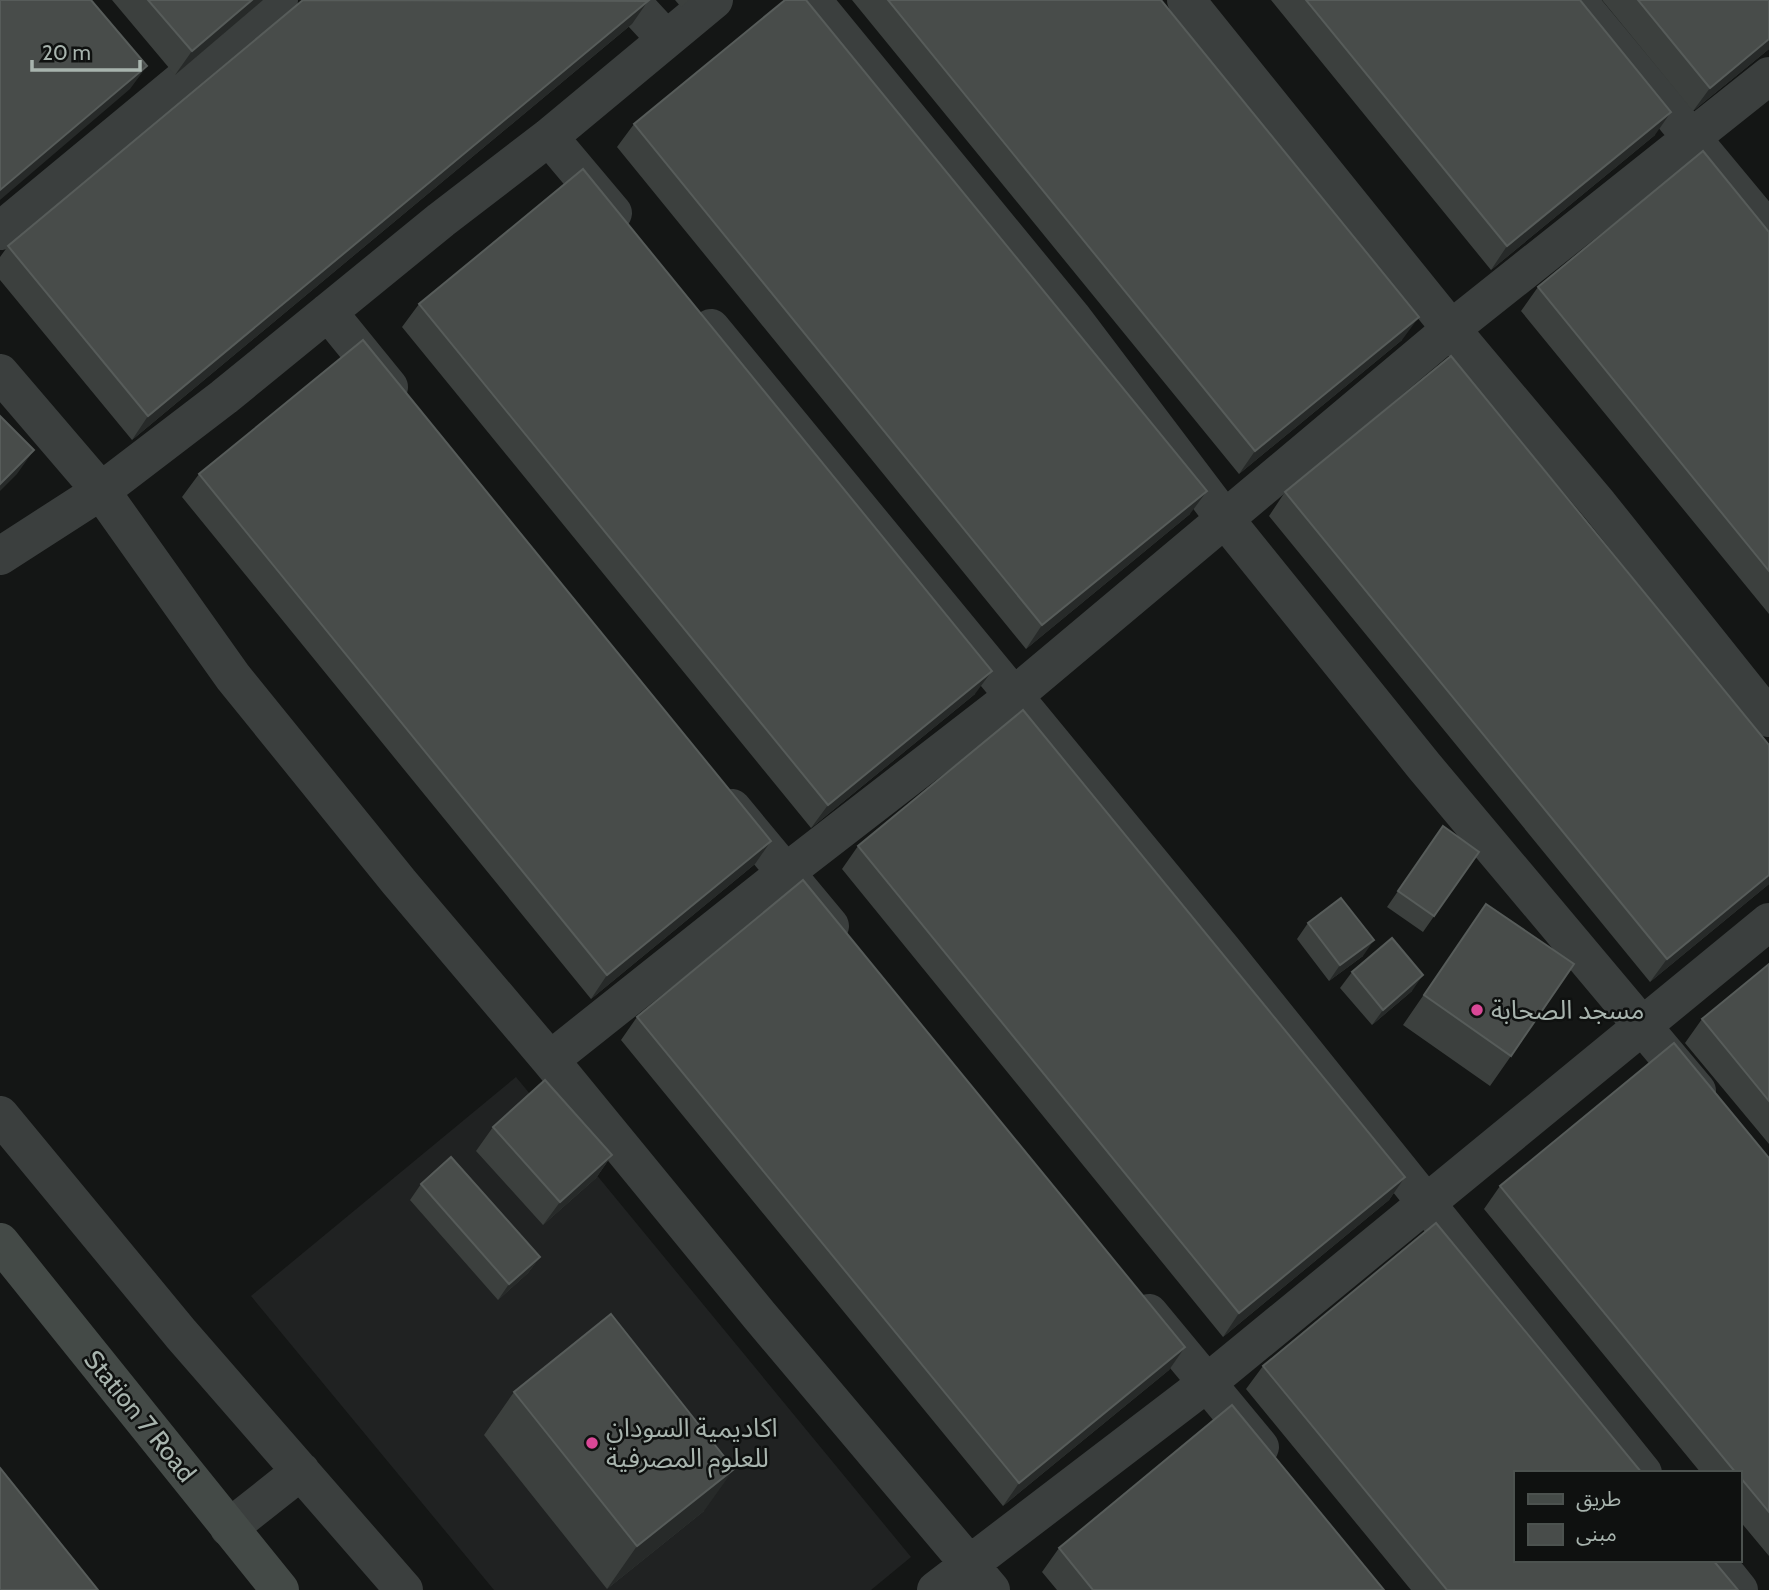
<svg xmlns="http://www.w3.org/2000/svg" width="1769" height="1590" font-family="Cabin,'Noto Sans Arabic',sans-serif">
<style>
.built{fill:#202222}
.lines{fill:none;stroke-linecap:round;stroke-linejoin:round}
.street{stroke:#3b3f3e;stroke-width:38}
.secondary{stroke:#444a47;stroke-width:38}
.wall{fill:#3c403e}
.shaded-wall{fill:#272a29}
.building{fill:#484c4a;stroke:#575c5a;stroke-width:2}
.poi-dot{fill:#da4897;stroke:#0f1110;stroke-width:2.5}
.labels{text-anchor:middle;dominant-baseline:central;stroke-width:5;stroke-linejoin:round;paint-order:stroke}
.poi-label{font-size:26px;fill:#a8b4ae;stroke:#0f1110;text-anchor:start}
.street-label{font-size:26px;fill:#a8b4ae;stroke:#0f1110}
</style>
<rect width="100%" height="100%" fill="#141615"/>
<path class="built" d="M516 1077 911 1557 871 1590H494L251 1296Z"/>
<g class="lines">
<path class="street" d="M630 0 666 39
M812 0 1072 317 1224 518 1424 766 1697 1091
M1186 0 1451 329 1599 505 1769 718
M1577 0 1769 231
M549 137 613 213
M0 231 279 0
M328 312 389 387
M711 328 1222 949 1643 1473
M0 373 101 491 233 677 399 882 550 1060 759 1315 991 1590
M0 556 101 491 224 397 441 220 549 137 714 0
M732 808 830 926
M550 1060 785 873 1015 695 1451 329 1769 76
M0 1115 181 1334 404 1590
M1149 1313 1260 1447
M229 1528 301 1471
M1715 1560 1739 1590
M936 1590 1207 1383 1769 922"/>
<path class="secondary" d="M0 1242 280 1590"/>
</g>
<path class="wall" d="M112 0H263L175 75Z
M675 0H689L681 7Z
M852 0H1161L1402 340 1239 474Z
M1271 0H1580L1655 135 1491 270Z
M1602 0H1769V49L1693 111Z
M632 24 132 440 0 280V257L8 246Z
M634 124 1190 514 1026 649 617 147Z
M1769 232V614L1521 311 1538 287Z
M419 304 975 694 811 828 402 327Z
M199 474 771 841 755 864 591 999 182 497Z
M1285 492 1769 745V884L1650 982 1269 516Z
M1443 826 1479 852 1423 932 1387 907Z
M858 846 1405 1177 1389 1200 1223 1337 842 869Z
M1486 904 1511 1056 1490 1086 1403 1025Z
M1308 923 1363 956 1329 981 1297 939Z
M1769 964V1144L1685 1043 1702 1019Z
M1352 972 1412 991 1372 1025 1340 988Z
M637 1017 1185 1347 1169 1370 1003 1506 621 1040Z
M493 1127 612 1155 596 1178 543 1225 476 1151Z
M1769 1158V1556L1739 1520V1473H1701L1484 1209 1500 1186Z
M421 1184 540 1257 528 1273 498 1300 410 1200Z
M1263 1366 1738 1590H1411L1246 1389Z
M514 1392 704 1511 607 1589 484 1435Z
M1059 1548 1384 1590H1057L1042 1572Z"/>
<path class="shaded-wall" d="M252 0H263L175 75 192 51Z
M648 1 632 24 132 440 148 416Z
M1769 39V49L1693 111 1710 88Z
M147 66 130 89 0 200V190Z
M1671 112 1655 135 1491 270 1507 246Z
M1419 317 1402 340 1239 474 1255 451Z
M34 450 17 474 0 491V484Z
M1207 491 1190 514 1026 649 1042 625Z
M992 671 975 694 811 828 828 805Z
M771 841 755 864 591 999 607 975Z
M1769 875V884L1650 982 1667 959Z
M1374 940 1363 956 1329 981 1340 965Z
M1423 975 1412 991 1372 1025 1383 1010Z
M612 1155 596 1178 543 1225 560 1202Z
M1405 1177 1389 1200 1223 1337 1239 1313Z
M540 1257 528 1273 498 1300 509 1284Z
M1185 1347 1169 1370 1003 1506 1019 1483Z
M734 1469 704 1511 607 1589 637 1546Z"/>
<path class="building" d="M0 0H91L147 66 0 190Z
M148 0H252L192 51Z
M303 0 648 1 148 416 8 246Z
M785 0H806L1207 491 1042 625 634 124Z
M888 0H1161L1419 317 1255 451Z
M1306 0H1580L1671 112 1507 246Z
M1638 0H1769V39L1710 88Z
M1703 151 1769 232V571L1538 287Z
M583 169 992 671 828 805 419 304Z
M363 340 771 841 607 975 199 474Z
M1451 356 1769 745V875L1667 959 1285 492Z
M0 416 34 450 0 484Z
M1023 710 1405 1177 1239 1313 858 846Z
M1443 826 1479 852 1434 916 1398 891Z
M803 880 1185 1347 1019 1483 637 1017Z
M1341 898 1374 940 1340 965 1308 923Z
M1486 904 1574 964 1511 1056 1424 995Z
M1392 938 1423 975 1383 1010 1352 972Z
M1769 964V1101L1702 1019Z
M1674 1043 1769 1158V1512L1739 1476V1473H1736L1500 1186Z
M545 1080 612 1155 560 1202 493 1127Z
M451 1157 540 1257 509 1284 421 1184Z
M1436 1223 1642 1473H1515V1560H1713L1738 1590H1447L1263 1366Z
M611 1314 734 1469 637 1546 514 1392Z
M1232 1405 1384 1590H1093L1059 1548Z
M0 1468 98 1590H0Z"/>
<g class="poi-dot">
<circle cx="1477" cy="1010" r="7"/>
<circle cx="592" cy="1443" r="7"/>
</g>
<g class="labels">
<g class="poi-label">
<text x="1491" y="1010">مسجد الصحابة</text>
<text x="606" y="1428">اكاديمية السودان<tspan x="606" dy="30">للعلوم المصرفية</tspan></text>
</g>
<g class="street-label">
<text transform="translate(140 1416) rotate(51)">Station 7 Road</text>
</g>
</g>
<rect x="1514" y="1471" width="228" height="91" fill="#0f1110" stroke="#4c524f" stroke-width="2"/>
<rect x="1528" y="1494" width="35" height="10" fill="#444a47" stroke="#4c524f" stroke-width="2"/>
<text x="1576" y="1506" font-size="21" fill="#a8b4ae">طريق</text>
<rect x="1528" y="1524" width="35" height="21" fill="#484c4a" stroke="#4c524f" stroke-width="2"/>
<text x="1576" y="1541" font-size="21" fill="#a8b4ae">مبنى</text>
<path d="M32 60v10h108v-10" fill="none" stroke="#a8b4ae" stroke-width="3.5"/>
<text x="42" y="60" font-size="21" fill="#a8b4ae" stroke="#0f1110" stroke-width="5" paint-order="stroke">20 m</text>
</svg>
